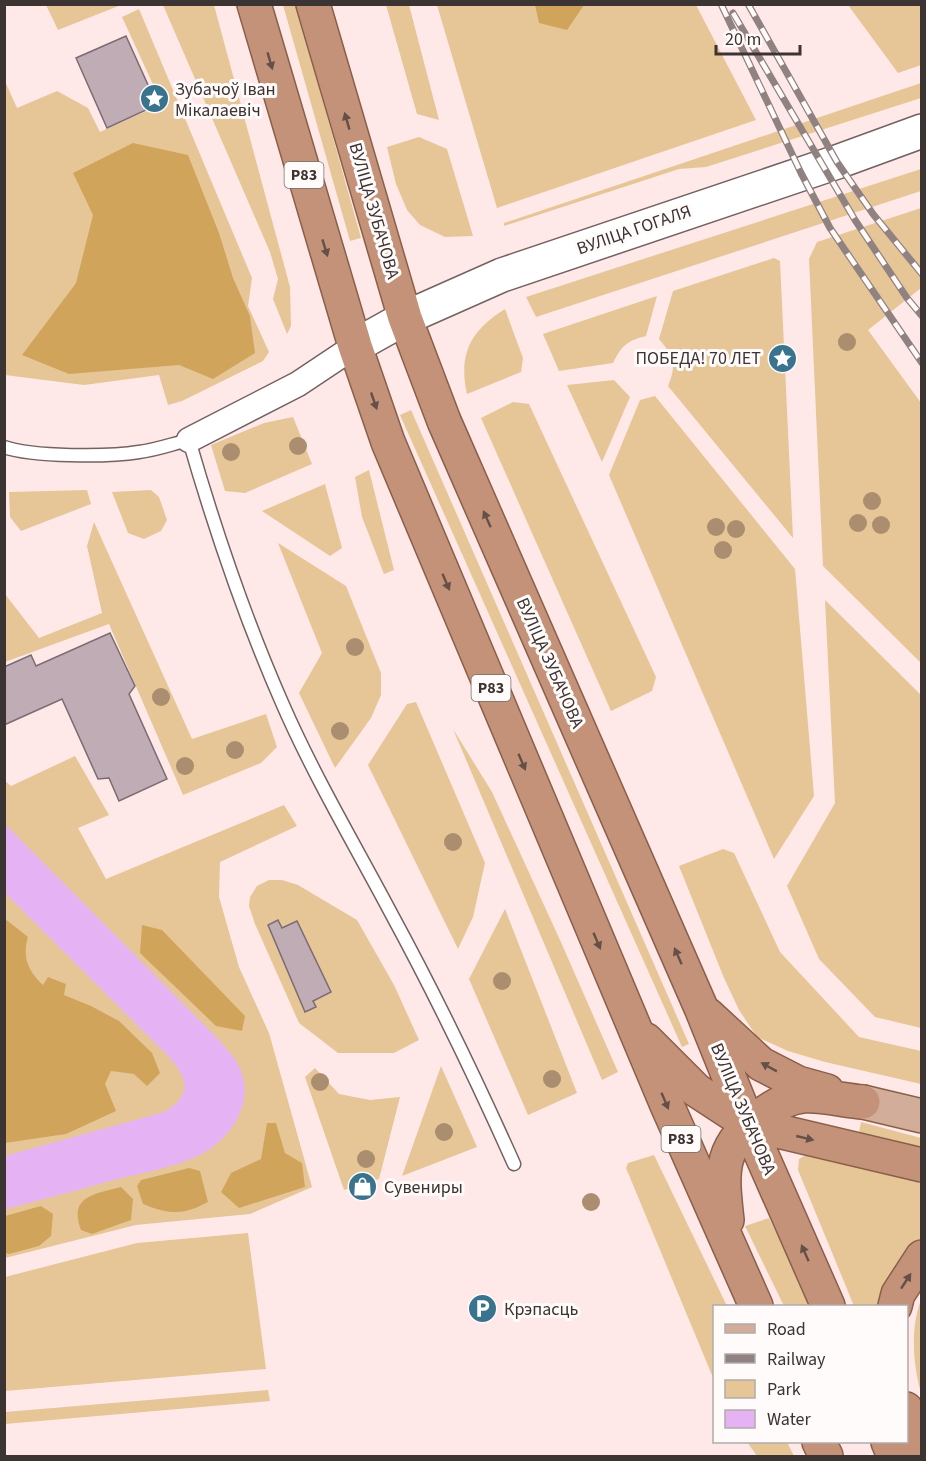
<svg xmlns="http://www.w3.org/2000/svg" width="926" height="1461" font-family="'Source Sans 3',sans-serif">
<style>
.green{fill:#e6c697}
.forest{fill:#d1a45c}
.water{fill:#e5b2f4}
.building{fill:#bfacb5;stroke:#7b6b72;stroke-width:1.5}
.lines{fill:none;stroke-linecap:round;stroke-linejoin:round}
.service-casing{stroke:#746161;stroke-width:15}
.minor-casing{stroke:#746161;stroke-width:27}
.secondary-casing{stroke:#746161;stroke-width:36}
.primary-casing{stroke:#8a5f4a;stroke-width:36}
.trunk-casing{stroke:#8a5f4a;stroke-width:36}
.service{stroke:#fff;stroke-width:12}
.minor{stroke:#fff;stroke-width:24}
.secondary{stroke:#fff;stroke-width:33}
.primary{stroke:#d2ad9a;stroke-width:33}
.trunk{stroke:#c39278;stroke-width:33}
.rail-casing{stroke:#918282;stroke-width:7}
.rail{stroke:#fffbfa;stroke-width:4.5;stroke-dasharray:14;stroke-linecap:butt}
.tree{fill:#aa8e6f}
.oneway{fill:#645048}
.labels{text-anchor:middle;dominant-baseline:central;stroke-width:6;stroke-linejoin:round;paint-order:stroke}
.shield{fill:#fffbfa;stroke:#766f6f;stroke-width:1.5}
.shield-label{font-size:16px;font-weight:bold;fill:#3c3333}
.poi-label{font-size:18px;fill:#3c3333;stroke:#fffbfa;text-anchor:start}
.street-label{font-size:18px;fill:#3c3333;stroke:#fffbfa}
</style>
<rect width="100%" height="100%" fill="#ffe8e8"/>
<path class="green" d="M46 5H121L58 30Z
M163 5H214L290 287 291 326 287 334 273 299 278 279 270 252Z
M283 5H296L361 238 350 241Z
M386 5H409L439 120 417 114Z
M437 5H696L756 120 497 208Z
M848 5H921V65L898 73Z
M139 9 252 278 248 306 269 352 263 361 182 401 168 405 159 375 84 385 5 375 4 79 17 108 57 91 88 108 100 132 162 104 122 17Z
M921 83V98L706 167 679 169 504 226V223Z
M419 137 447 149 473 236 445 237 420 225 407 210 396 184 387 147Z
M921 169V191L536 317 526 297Z
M921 208V288L868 330 921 403V663L823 566 809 259 817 242Z
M774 258 780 261 793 538 668 386C677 364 674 357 659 339L673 291Z
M657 296 646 336C627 341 622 345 613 363L559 371 543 334Z
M505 309 523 358 521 372 467 394C458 354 471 330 505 309Z
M614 380 630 397 602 462 567 385Z
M655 396 795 569 814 796 774 859 609 475 640 400Z
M513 402 529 404 656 677 652 691 611 711 481 418Z
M411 410 689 1044 682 1047 400 415Z
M293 417 312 464 245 493 225 491 211 445 264 423Z
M369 470 394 570 384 574 362 517 355 477Z
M325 484 342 548 330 556 262 511Z
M87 490 91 504 21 531 10 517 9 492Z
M151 490 159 497 167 520 161 531 144 539 128 533 112 492Z
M94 522 192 739 266 714 277 747 261 763 183 795 109 624 5 662V594L39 638 102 613 87 546Z
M278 543 346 586 381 673V695L371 718 335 768 299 693 322 653Z
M825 600 921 695V1028L875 1017 819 959 787 886 835 803Z
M416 702 485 863 473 917 458 949 368 765 407 704Z
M453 729 492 792 560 940 618 1072 602 1080Z
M75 756 109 815 78 828 106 879 284 805 297 826 220 862 219 897 239 967 269 1033 312 1187 250 1214 136 1225 5 1258 4 780 11 786Z
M723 849 734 853 780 952 859 1037 921 1051V1084L825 1062 788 1051 757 1037 739 1010 724 978 679 866Z
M269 880H282L298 885 357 920 394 985 419 1040 394 1053H338L299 1023 255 924 249 906 250 897 257 886Z
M505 909 577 1093 528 1115 469 979Z
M441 1066 477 1147 402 1176Z
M315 1068 339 1094 370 1100 400 1097 379 1179 344 1190 305 1077Z
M861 1122 921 1138V1148L859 1133Z
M808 1154 921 1183V1240L906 1258 881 1306H854L798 1170 799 1159Z
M654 1155 727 1306H714V1380L626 1168 628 1163Z
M769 1218 813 1306H784L745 1226Z
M248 1233 266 1369 5 1391V1277L137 1243Z
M921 1300V1393C913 1364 910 1329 921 1300Z
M268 1390 270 1401 5 1424V1412Z
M747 1442H787L794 1456H757Z"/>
<path class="forest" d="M535 5V4L584 5 567 30 539 23Z
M133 143 188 155 219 233 233 278 250 316 255 353 213 379 179 365 69 374 22 355 76 283 93 215 73 173Z
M4 918 28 937C22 957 28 971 43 985L48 977 66 984 64 995 91 1006 119 1021 152 1053 160 1073 147 1086 134 1074 111 1071 105 1084 116 1111 66 1134 5 1143Z
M142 925 162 930 245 1016 242 1031 216 1026 140 953Z
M267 1123H276L285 1153 302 1163 305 1187 239 1208 221 1192 231 1173 261 1159Z
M189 1168 200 1171 208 1202C184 1215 169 1215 143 1204L137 1186 141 1180Z
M121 1187 133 1199 131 1220 92 1234 81 1230C68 1196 95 1194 121 1187Z
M41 1206 53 1214 51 1236 39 1246 9 1254 5 1253V1216Z"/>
<path class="water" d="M4 823 217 1038C226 1048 236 1058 241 1071 254 1104 230 1139 202 1154 174 1168 140 1173 110 1181 75 1191 40 1200 5 1209V1156L164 1112C190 1096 190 1082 171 1059L5 893Z"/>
<path class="building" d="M126 36 157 105 107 128 76 58Z
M110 633 135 686 129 694 167 779 119 801 109 778 98 779 62 699 4 725V667L31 655 36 666Z
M278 920 282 928 297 921 331 992 313 1001 316 1007 305 1012 268 925Z"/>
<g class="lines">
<defs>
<path id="service" d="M4 447C33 457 108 457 139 452 156 450 172 444 189 440 215 530 245 619 283 705 315 778 355 845 392 915 436 996 476 1079 514 1164"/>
<path id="minor" d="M189 440 298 384 355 346"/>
<path id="secondary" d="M355 346 405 318 502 275 837 162 922 131"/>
<path id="primary" d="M863 1102 922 1116"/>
<path id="trunk" d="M254 4 355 346 388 442 667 1105 756 1306
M313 4 405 318 444 421 702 1010 748 1124 828 1306
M708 1015 761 1064 798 1083 827 1091
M646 1040 696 1090 748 1124 922 1165
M727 1220C721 1168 719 1145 766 1112 776 1105 790 1097 803 1096 819 1094 846 1101 863 1102
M895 1306 898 1294 922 1257
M906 1409 920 1456
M819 1442 826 1456
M888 1442 894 1456"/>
</defs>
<use href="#service" class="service-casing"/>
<use href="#minor" class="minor-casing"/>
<use href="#secondary" class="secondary-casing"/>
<use href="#primary" class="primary-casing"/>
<use href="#trunk" class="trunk-casing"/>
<use href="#service" class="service"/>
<use href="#minor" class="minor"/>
<use href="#secondary" class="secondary"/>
<use href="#primary" class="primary"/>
<use href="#trunk" class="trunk"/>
<defs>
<path id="rail" d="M721 4 801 173 830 228 922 363
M748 4 837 162 873 214 922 274
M733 13 855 220 907 298 922 316"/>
</defs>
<use href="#rail" class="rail-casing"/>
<use href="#rail" class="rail"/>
</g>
<g class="tree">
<circle cx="847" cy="342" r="9"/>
<circle cx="298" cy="446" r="9"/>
<circle cx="231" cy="452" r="9"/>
<circle cx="872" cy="501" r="9"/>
<circle cx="858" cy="523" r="9"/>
<circle cx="881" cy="525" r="9"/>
<circle cx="716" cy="527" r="9"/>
<circle cx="736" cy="529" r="9"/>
<circle cx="723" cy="550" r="9"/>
<circle cx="355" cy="647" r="9"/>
<circle cx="161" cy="697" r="9"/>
<circle cx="340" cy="731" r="9"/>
<circle cx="235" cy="750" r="9"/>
<circle cx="185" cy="766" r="9"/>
<circle cx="453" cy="842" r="9"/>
<circle cx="502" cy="981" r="9"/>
<circle cx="552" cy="1079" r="9"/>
<circle cx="320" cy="1082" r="9"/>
<circle cx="444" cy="1132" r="9"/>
<circle cx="366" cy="1159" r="9"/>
<circle cx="591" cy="1202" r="9"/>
</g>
<defs><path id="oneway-solid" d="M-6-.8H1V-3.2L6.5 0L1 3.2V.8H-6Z" transform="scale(1.5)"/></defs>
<g class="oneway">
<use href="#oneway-solid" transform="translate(270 61) rotate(74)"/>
<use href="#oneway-solid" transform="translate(347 121) rotate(-106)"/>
<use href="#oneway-solid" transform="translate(325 248) rotate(73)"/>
<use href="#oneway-solid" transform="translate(374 401) rotate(71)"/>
<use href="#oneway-solid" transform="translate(487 519) rotate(-114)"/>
<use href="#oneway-solid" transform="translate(446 582) rotate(67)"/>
<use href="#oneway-solid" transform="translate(522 762) rotate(67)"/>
<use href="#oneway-solid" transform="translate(597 941) rotate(67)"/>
<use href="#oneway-solid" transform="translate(678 956) rotate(-114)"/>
<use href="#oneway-solid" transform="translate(769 1067) rotate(-151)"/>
<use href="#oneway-solid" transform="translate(665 1101) rotate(67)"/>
<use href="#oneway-solid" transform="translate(805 1138) rotate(13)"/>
<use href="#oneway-solid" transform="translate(805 1253) rotate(-114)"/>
<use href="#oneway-solid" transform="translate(906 1281) rotate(-57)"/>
</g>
<defs>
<symbol id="sight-disc" viewBox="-11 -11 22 22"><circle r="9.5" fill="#3a738d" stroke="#fffbfa"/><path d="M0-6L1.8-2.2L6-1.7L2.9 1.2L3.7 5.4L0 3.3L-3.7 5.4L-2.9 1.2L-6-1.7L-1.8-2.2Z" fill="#fff"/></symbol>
<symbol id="shop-disc" viewBox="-11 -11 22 22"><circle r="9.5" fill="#3a738d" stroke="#fffbfa"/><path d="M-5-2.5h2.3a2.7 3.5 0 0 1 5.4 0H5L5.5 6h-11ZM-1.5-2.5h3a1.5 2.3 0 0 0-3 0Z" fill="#fff"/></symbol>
<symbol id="parking-disc" viewBox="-11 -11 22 22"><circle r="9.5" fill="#3a738d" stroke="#fffbfa"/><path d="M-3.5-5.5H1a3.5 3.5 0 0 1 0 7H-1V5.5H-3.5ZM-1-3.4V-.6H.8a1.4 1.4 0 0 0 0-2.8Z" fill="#fff"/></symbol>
</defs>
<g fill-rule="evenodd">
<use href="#sight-disc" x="138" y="82" width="33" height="33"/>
<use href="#sight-disc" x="766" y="342" width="33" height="33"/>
<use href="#shop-disc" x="346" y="1170" width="33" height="33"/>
<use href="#parking-disc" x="466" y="1292" width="33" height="33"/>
</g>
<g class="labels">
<g class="shield">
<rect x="284.5" y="162" width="39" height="26" rx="4.5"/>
<rect x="471.5" y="675" width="39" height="26" rx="4.5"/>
<rect x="661.5" y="1126" width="39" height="26" rx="4.5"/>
</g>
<g class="shield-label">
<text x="304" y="175">Р83</text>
<text x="491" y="688">Р83</text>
<text x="681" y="1139">Р83</text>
</g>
<g class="poi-label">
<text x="175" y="89">Зубачоў Іван<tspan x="175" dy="21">Мікалаевіч</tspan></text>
<text x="761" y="358" text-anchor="end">ПОБЕДА! 70 ЛЕТ</text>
<text x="384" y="1187">Сувениры</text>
<text x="504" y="1309">Крэпасць</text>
</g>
<g class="street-label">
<text transform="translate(374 211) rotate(74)">ВУЛІЦА ЗУБАЧОВА</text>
<text transform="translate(634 230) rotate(-19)">ВУЛІЦА ГОГАЛЯ</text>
<text transform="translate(550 663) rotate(66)">ВУЛІЦА ЗУБАЧОВА</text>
<text transform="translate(743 1109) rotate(67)">ВУЛІЦА ЗУБАЧОВА</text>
</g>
</g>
<rect width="926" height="1461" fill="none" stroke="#3c3333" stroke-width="12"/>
<rect x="713" y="1305" width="195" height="138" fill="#fffbfa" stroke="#b1abaa" stroke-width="1.5"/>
<rect x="725" y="1324" width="30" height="9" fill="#d2ad9a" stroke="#b1abaa" stroke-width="1.5"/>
<text x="767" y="1335" font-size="18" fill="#3c3333">Road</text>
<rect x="725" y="1354" width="30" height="9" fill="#918282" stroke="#b1abaa" stroke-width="1.5"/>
<text x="767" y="1365" font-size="18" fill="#3c3333">Railway</text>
<rect x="725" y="1380" width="30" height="18" fill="#e6c697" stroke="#b1abaa" stroke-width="1.5"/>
<text x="767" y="1395" font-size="18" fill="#3c3333">Park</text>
<rect x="725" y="1410" width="30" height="18" fill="#e5b2f4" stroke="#b1abaa" stroke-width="1.5"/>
<text x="767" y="1425" font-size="18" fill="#3c3333">Water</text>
<path d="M716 45v9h84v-9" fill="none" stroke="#3c3333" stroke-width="3"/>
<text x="725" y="45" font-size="18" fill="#3c3333" stroke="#fffbfa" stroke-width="4.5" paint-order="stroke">20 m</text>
</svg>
